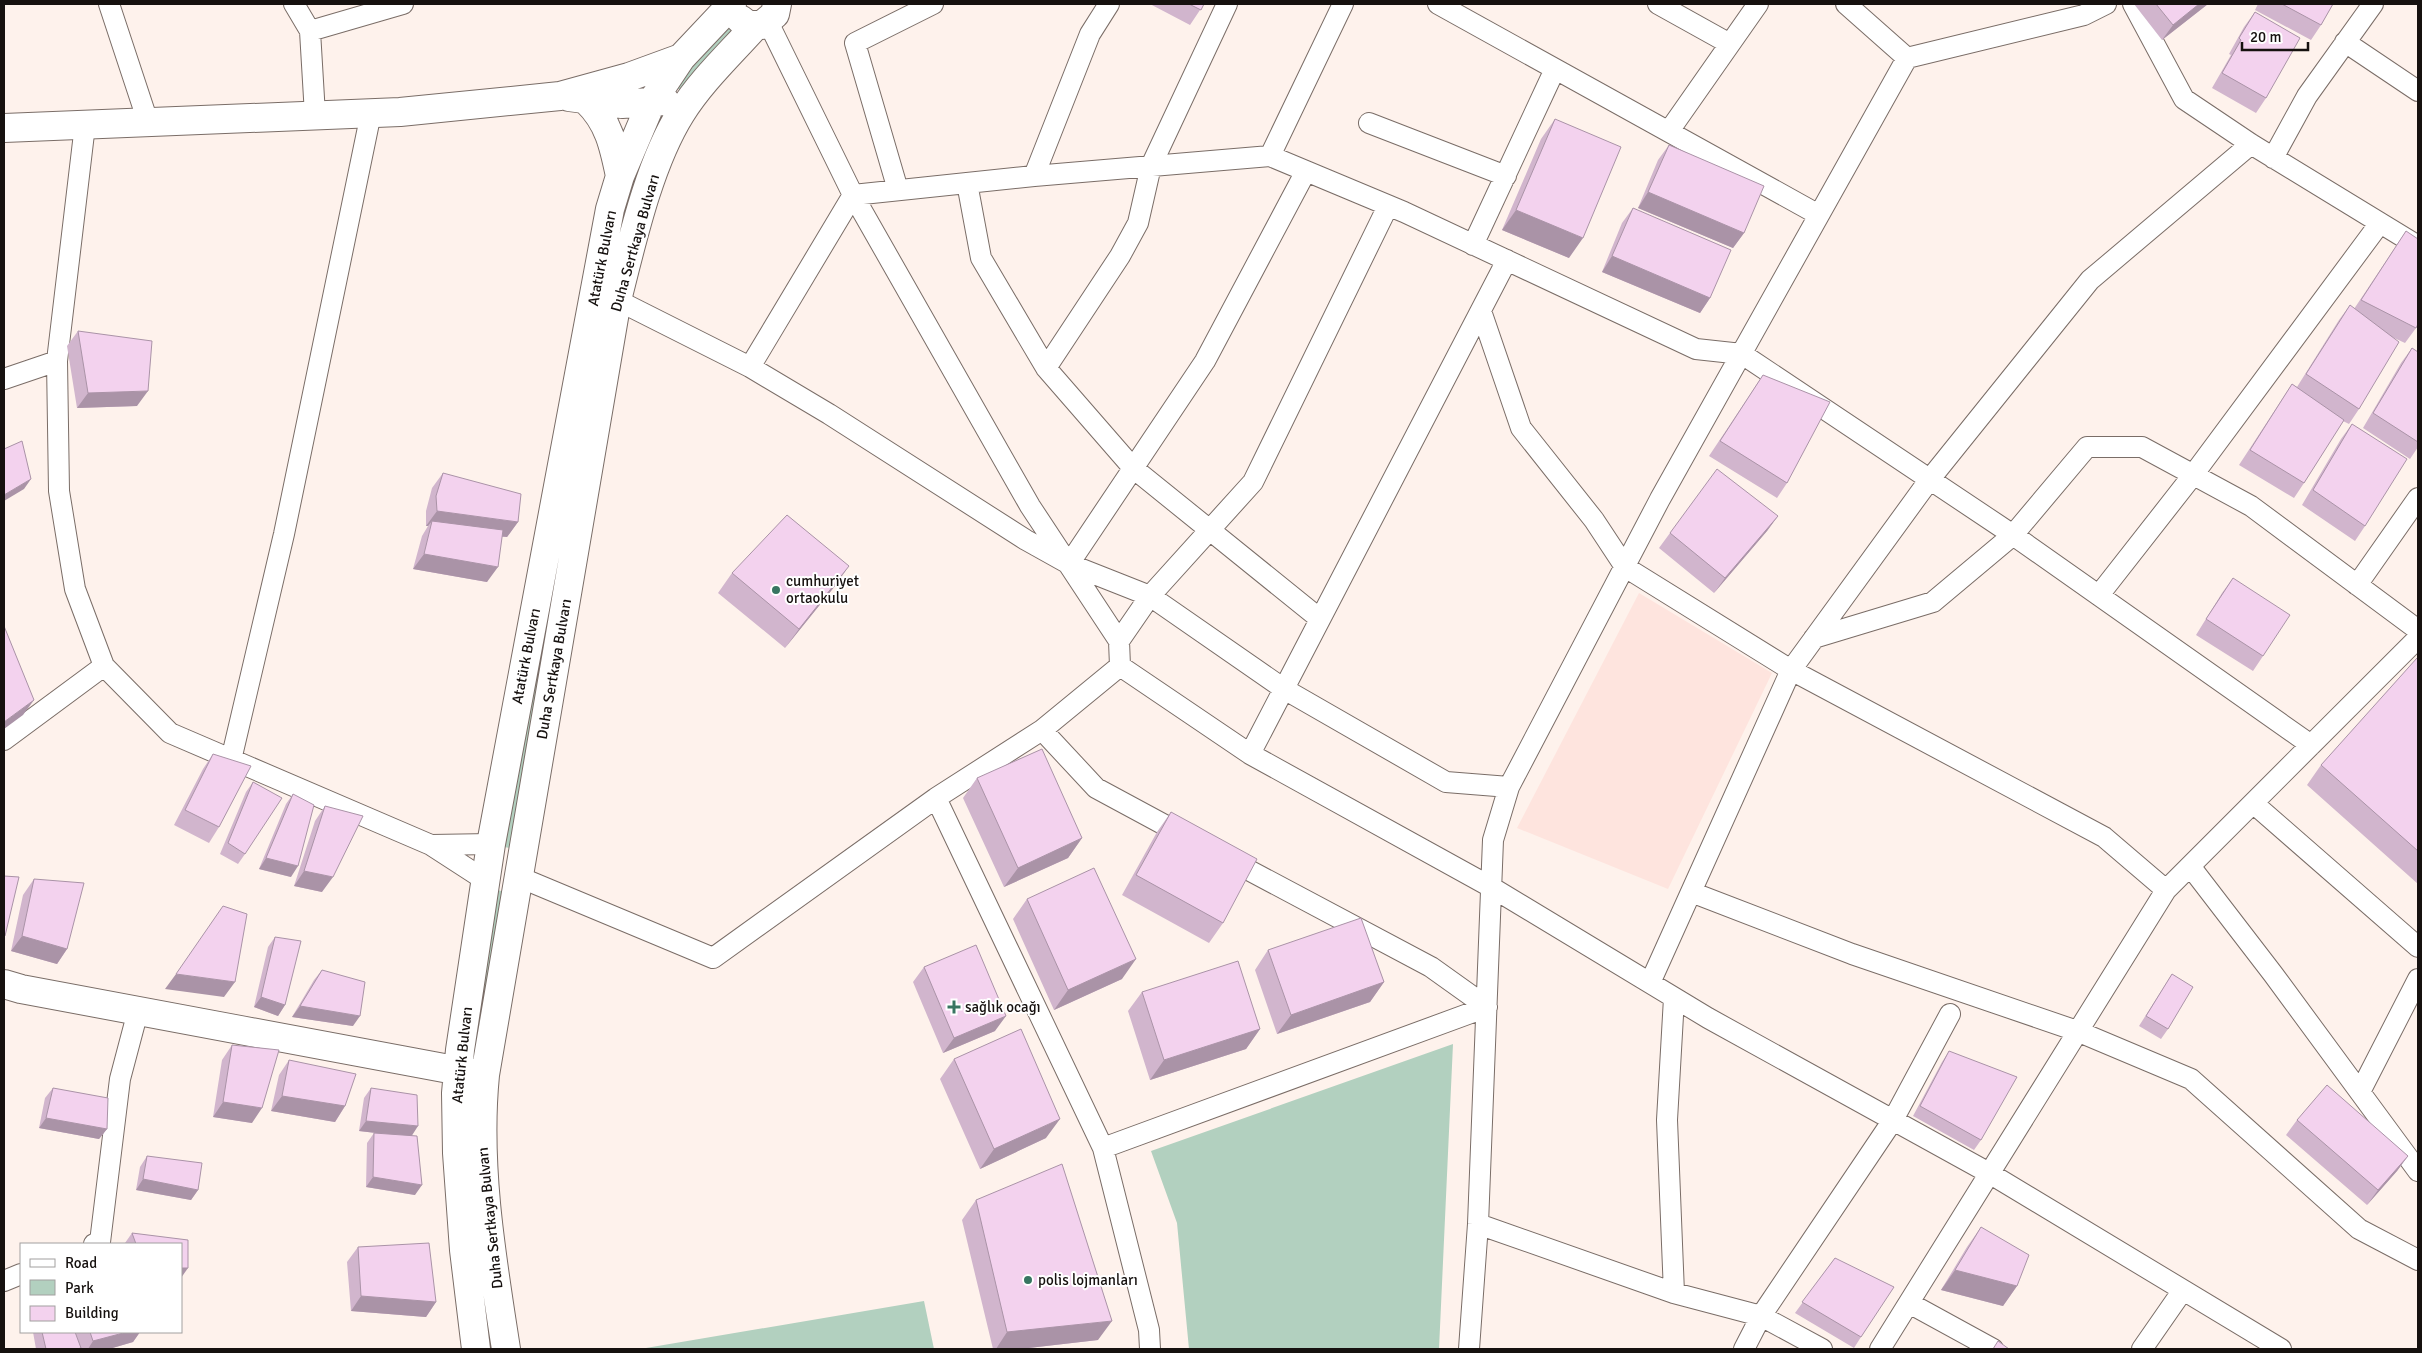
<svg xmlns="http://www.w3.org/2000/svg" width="2422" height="1353" font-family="Signika,sans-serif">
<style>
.education{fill:#fee4de}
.green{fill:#b2d0bf}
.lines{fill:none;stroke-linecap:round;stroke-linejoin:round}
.street-casing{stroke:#7a6d67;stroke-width:22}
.secondary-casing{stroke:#7a6d67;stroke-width:30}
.street{stroke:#fff;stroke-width:20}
.secondary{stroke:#fff;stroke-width:28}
.wall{fill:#d1b5cd}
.shaded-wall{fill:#aa93a7}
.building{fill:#f3d2ee;stroke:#aa93a7}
.poi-dot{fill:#377561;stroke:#fff;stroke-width:2}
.labels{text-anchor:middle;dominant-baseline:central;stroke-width:4;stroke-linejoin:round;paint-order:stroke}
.street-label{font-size:15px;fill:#16110f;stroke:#fff}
.poi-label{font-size:15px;fill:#16110f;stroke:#fff;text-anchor:start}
</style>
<rect width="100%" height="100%" fill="#fef2ec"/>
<path class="education" d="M1639 593 1772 673 1668 889 1517 828Z"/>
<path class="green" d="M729 23 739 33 685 89H672Z
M654 113H668L605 308 549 614 510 848 504 847 621 216Z
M498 890 501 891 503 894 476 1053 471 1049 496 892Z
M1453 1044 1439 1349H1189L1177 1223 1151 1151Z
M924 1301 934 1349H640Z"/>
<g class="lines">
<defs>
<path id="street" d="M109 4 148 122
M294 4 310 31 315 115
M1438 4 1819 215
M1658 4 1730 44
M1846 4 1907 58 2084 15 2106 4
M2133 4 2184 99 2251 144 2418 246
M310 31 403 4
M2345 42 2418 91
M1369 123 1506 176
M85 125 57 361 59 491 75 589 104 666 170 733 431 845 485 880
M1669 131 1758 4
M1270 156 1343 4
M2273 158 2307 96 2373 4
M1034 176 1090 34 1109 4
M967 183 981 258 1046 368 1133 468 1320 619
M898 190 855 43 933 4
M1473 245 1555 69
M617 300 750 367 829 414 1026 540 1069 564 1150 596 1284 689 1446 782 1509 787
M1481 311 1521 428 1594 520 1625 567 1791 670 2104 837 2166 890
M750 367 853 195 1034 176 1270 156 1404 212 1696 349 1742 354 2013 535 2311 745
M1046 368 1120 256 1138 223 1151 166 1227 4
M4 379 57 361
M1069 564 1205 361 1306 171
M2357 585 2418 498
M2099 595 2193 475 2380 223
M1814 638 1933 602 2013 535 2087 447H2142L2251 506 2418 630
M1119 641 1150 596 1253 482 1388 206
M1120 666 1250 754 1491 887 1708 1018 1989 1173 2281 1349
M1042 730 1096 788 1185 836
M4 740 104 666
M1250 754 1507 260
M231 760 284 534 371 113
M936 798 1103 1148 1149 1330 1150 1349
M2253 803 2418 947
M431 845 491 844
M1226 858 1431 967 1487 1007
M2190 866 2273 974 2418 1171
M519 877 713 958 936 798 1042 730 1120 666 1119 641 1030 506 853 195 768 22
M1691 892 1852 954 2077 1031 2191 1079 2359 1229 2418 1260
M1650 983 1791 670 1930 479 2090 280 2251 144
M2360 1092 2418 979
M1103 1148 1487 1007
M1478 1224 1674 1293 1761 1316 1893 1120 1950 1014
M94 1244 100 1242 120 1079 138 1011
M4 1281 21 1274
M1674 1293 1667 1120 1674 998
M1909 1303 1993 1349
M1469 1349 1478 1224 1493 840 1509 787 1660 499 1907 58
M1744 1349 1761 1316 1822 1349
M1880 1349 2166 890 2418 638
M2142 1349 2183 1290"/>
<path id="secondary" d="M740 19 748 25H762L775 14 777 4
M569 97 622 104 665 101
M587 101C609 122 614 147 620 176
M4 128 400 112 560 96 629 77 681 58
M4 984 21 989 476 1074
M476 1349 464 1250 457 1153 456 1093 460 1050 491 844 610 209 620 176 651 103 681 58 732 4
M506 1349C492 1259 476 1166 485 1075L617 300C632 241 649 164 681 113 701 81 730 54 755 26"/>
</defs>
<use href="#street" class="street-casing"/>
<use href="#secondary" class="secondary-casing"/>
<use href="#street" class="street"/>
<use href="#secondary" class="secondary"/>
</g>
<path class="wall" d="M1150 4H1204L1190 25Z
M2134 4H2208L2162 40Z
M2258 4H2333L2321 25 2311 40 2255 10Z
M2255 12 2266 98 2256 113 2212 88 2231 55 2229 54 2244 27Z
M1555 119 1569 258 1502 230 1541 139Z
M1669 145 1744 233 1733 248 1638 208 1658 160Z
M1633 208 1710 298 1700 313 1602 272 1622 223Z
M2406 231 2416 328 2405 343 2392 337 2359 409 2349 424 2343 421 2304 483 2294 498 2239 465 2292 384 2297 387 2339 320 2350 305 2354 309Z
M78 331 137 406 77 408 67 346Z
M2412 348 2418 352V447L2410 459 2363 428 2401 363Z
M1763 375 1787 483 1777 498 1709 456Z
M2352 424 2365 526 2355 541 2302 505 2341 439Z
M443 473 518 522 507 537H502L487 582 413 569 422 536 428 526H426V511L432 488Z
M1778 516 1767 531 1714 593 1659 548 1670 533Z
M732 573 835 586 785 648 718 593Z
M2233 578 2263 656 2253 671 2196 635 2222 593Z
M2418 659V884L2307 785 2321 765Z
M213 754 219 827 209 843 174 825 203 769Z
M977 778 1082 838 1068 858 1004 887 963 798Z
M253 782 245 854 238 864 220 854 246 792Z
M293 794 291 877 259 869 286 804Z
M325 806 322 892 294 886 315 821Z
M1171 812 1223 923 1209 943 1122 895 1157 832Z
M34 879 67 949 57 964 11 951 23 895Z
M1027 899 1122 979 1054 1010 1013 919Z
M275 937 285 1005 278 1016 254 1007 268 947Z
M1268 950 1384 982 1370 1002 1277 1034 1255 970Z
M924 967 995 1031 943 1053 913 982Z
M322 970 353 1026 292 1017 314 980Z
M2172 974 2168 1029 2161 1039 2139 1026Z
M1142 992 1260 1029 1246 1049 1150 1080 1128 1011Z
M232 1045 252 1123 213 1117 222 1060Z
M1949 1051 1981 1140 1974 1150 1913 1116 1942 1062Z
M954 1059 1046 1138 980 1169 940 1079Z
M289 1060 345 1106 335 1122 271 1111 279 1075Z
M53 1088 107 1129 99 1139 39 1128 45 1098Z
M371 1088 411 1136 415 1195 366 1187 367 1143 374 1133H376L359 1131 364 1098Z
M2297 1120 2408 1156 2397 1171 2367 1205 2286 1135Z
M147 1156 198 1190 191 1200 136 1190 140 1167Z
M976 1200 1098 1340 1020 1349H993L962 1220Z
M1981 1227 2017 1286 2003 1306 1941 1290 1967 1247Z
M132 1233 181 1244H125V1243Z
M358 1247 436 1302 426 1317 351 1311 347 1262Z
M1835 1258 1861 1337 1854 1348 1795 1313Z
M33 1332H140L133 1342 109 1349H36Z"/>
<path class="shaded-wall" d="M2199 4H2208L2162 40 2173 25Z
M1648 192 1744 233 1733 248 1638 208Z
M1516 210 1583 238 1569 258 1502 230Z
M1612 256 1710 298 1700 313 1602 272Z
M148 391 137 406 77 408 88 393Z
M31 479 24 489 4 501V495Z
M437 511 518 522 507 537 431 527 432 521 428 526H426Z
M1778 516 1767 531 1714 593 1725 578Z
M424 554 498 567 487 582 413 569Z
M849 566 835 586 785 648 799 629Z
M34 700 23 715 4 729V722Z
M1082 838 1068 858 1004 887 1018 868Z
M266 858 298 866 291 877 259 869Z
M304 871 333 877 322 892 294 886Z
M22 936 67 949 57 964 11 951Z
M1136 959 1122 979 1054 1010 1068 990Z
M176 974 235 982 224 997 165 989Z
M1384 982 1370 1002 1277 1034 1291 1015Z
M261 997 285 1005 278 1016 254 1007Z
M300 1006 360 1016 353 1026 292 1017Z
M1006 1016 995 1031 943 1053 954 1038Z
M1260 1029 1246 1049 1150 1080 1164 1060Z
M282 1096 345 1106 335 1122 271 1111Z
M223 1102 262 1108 252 1123 213 1117Z
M46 1118 107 1129 99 1139 39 1128Z
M1060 1119 1046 1138 980 1169 994 1149Z
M366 1121 418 1126 411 1137 359 1131Z
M2408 1156 2397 1171 2367 1205 2378 1190Z
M373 1177 422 1185 415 1195 366 1187Z
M143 1179 198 1190 191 1200 136 1190Z
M181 1268H188L181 1278Z
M1955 1270 2017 1286 2003 1306 1941 1290Z
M361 1296 436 1302 426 1317 351 1311Z
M1112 1321 1098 1340 1020 1349H996L1007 1332Z
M127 1332H140L133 1342 109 1349H88L93 1341Z"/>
<path class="building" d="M1189 4H1204L1201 10Z
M2156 4H2199L2173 25Z
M2282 4H2333L2321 25Z
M2255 12 2300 38 2266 98 2222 73 2241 40 2239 38Z
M1555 119 1621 147 1583 238 1516 210Z
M1669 145 1764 186 1744 233 1648 192Z
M1633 208 1731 250 1710 298 1612 256Z
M2406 231 2418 239V324L2416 328 2361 300Z
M2350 305 2399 342 2359 409 2306 374Z
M78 331 152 341 148 391 88 393Z
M2412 348 2418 352V442L2373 413Z
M1763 375 1830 402 1787 483 1720 441Z
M2292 384 2344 420 2304 483 2250 450Z
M2352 424 2407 459 2365 526 2313 490Z
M22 441 31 479 4 495V449Z
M1717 469 1778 516 1725 578 1670 533Z
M443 473 521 494 518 522 437 511 436 496Z
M787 515 849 566 799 629 732 573Z
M432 521 503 530 498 567 424 554Z
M2233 578 2290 615 2263 656 2206 619Z
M4 626 34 700 4 722Z
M2417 658 2418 659V851L2321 765Z
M1042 749 1082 838 1018 868 977 778Z
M213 754 251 766 219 827 185 810Z
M253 782 282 798 245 854 228 843Z
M293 794 314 805 298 866 266 858Z
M325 806 363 816 333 877 304 871Z
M1171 812 1257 859 1223 923 1136 875Z
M1094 868 1136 959 1068 990 1027 899Z
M4 876 19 877 5 936 4 935Z
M34 879 84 883 67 949 22 936Z
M223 906 247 914 235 982 176 974Z
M1361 918 1384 982 1291 1015 1268 950Z
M275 937 301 941 285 1005 261 997Z
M976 945 1006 1016 954 1038 924 967Z
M1238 961 1260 1029 1164 1060 1142 992Z
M322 970 365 982 360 1016 300 1006Z
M2172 974 2193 987 2168 1029 2146 1016Z
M1021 1029 1060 1119 994 1149 954 1059Z
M232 1045 279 1050 262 1108 223 1102Z
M1949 1051 2017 1077 1981 1140 1920 1106Z
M289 1060 356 1074 345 1106 282 1096Z
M2327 1085 2408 1156 2378 1190 2297 1120Z
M53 1088 108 1098 107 1129 46 1118Z
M371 1088 417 1095 418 1126 366 1121Z
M374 1133 417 1136 422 1185 373 1177Z
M147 1156 202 1163 198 1190 143 1179Z
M1062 1164 1112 1321 1007 1332 976 1200Z
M1981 1227 2029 1255 2017 1286 1955 1270Z
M132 1233 188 1240V1268H181V1244H136Z
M429 1243 436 1302 361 1296 358 1247Z
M1835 1258 1894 1287 1861 1337 1802 1302Z
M42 1332H75L81 1348 77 1349H46Z
M90 1332H127L93 1341Z
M1998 1341 2009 1349H1993Z"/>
<g class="poi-dot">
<circle cx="776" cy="590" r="5"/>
<path d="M951.5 999.5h5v5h5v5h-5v5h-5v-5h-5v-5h5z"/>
<circle cx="1028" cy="1280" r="5"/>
</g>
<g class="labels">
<g class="street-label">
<text transform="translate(635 243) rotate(-74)">Duha Sertkaya Bulvarı</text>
<text transform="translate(602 258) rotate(-79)">Atatürk Bulvarı</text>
<text transform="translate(526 656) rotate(-79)">Atatürk Bulvarı</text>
<text transform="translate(554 669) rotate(-80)">Duha Sertkaya Bulvarı</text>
<text transform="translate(462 1055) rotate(-84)">Atatürk Bulvarı</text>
<text transform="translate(490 1218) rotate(-96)">Duha Sertkaya Bulvarı</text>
</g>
<g class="poi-label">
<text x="786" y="581">cumhuriyet<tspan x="786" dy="17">ortaokulu</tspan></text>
<text x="965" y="1007">sağlık ocağı</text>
<text x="1038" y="1280">polis lojmanları</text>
</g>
</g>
<rect width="2422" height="1353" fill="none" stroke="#16110f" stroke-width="10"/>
<rect x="20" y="1243" width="162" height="90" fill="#ffffff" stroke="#a2a09f"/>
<rect x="30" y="1259" width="25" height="8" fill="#ffffff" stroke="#a2a09f"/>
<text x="65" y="1268" font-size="15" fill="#16110f">Road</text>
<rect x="30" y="1280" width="25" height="15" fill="#b2d0bf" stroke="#a2a09f"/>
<text x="65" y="1293" font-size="15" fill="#16110f">Park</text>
<rect x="30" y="1306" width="25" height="15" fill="#f3d2ee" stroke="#a2a09f"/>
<text x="65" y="1318" font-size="15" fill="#16110f">Building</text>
<path d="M2242 42v8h66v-8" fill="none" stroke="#16110f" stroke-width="2.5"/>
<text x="2250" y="42" font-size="15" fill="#16110f" stroke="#ffffff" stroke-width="4" paint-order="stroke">20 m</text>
</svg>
